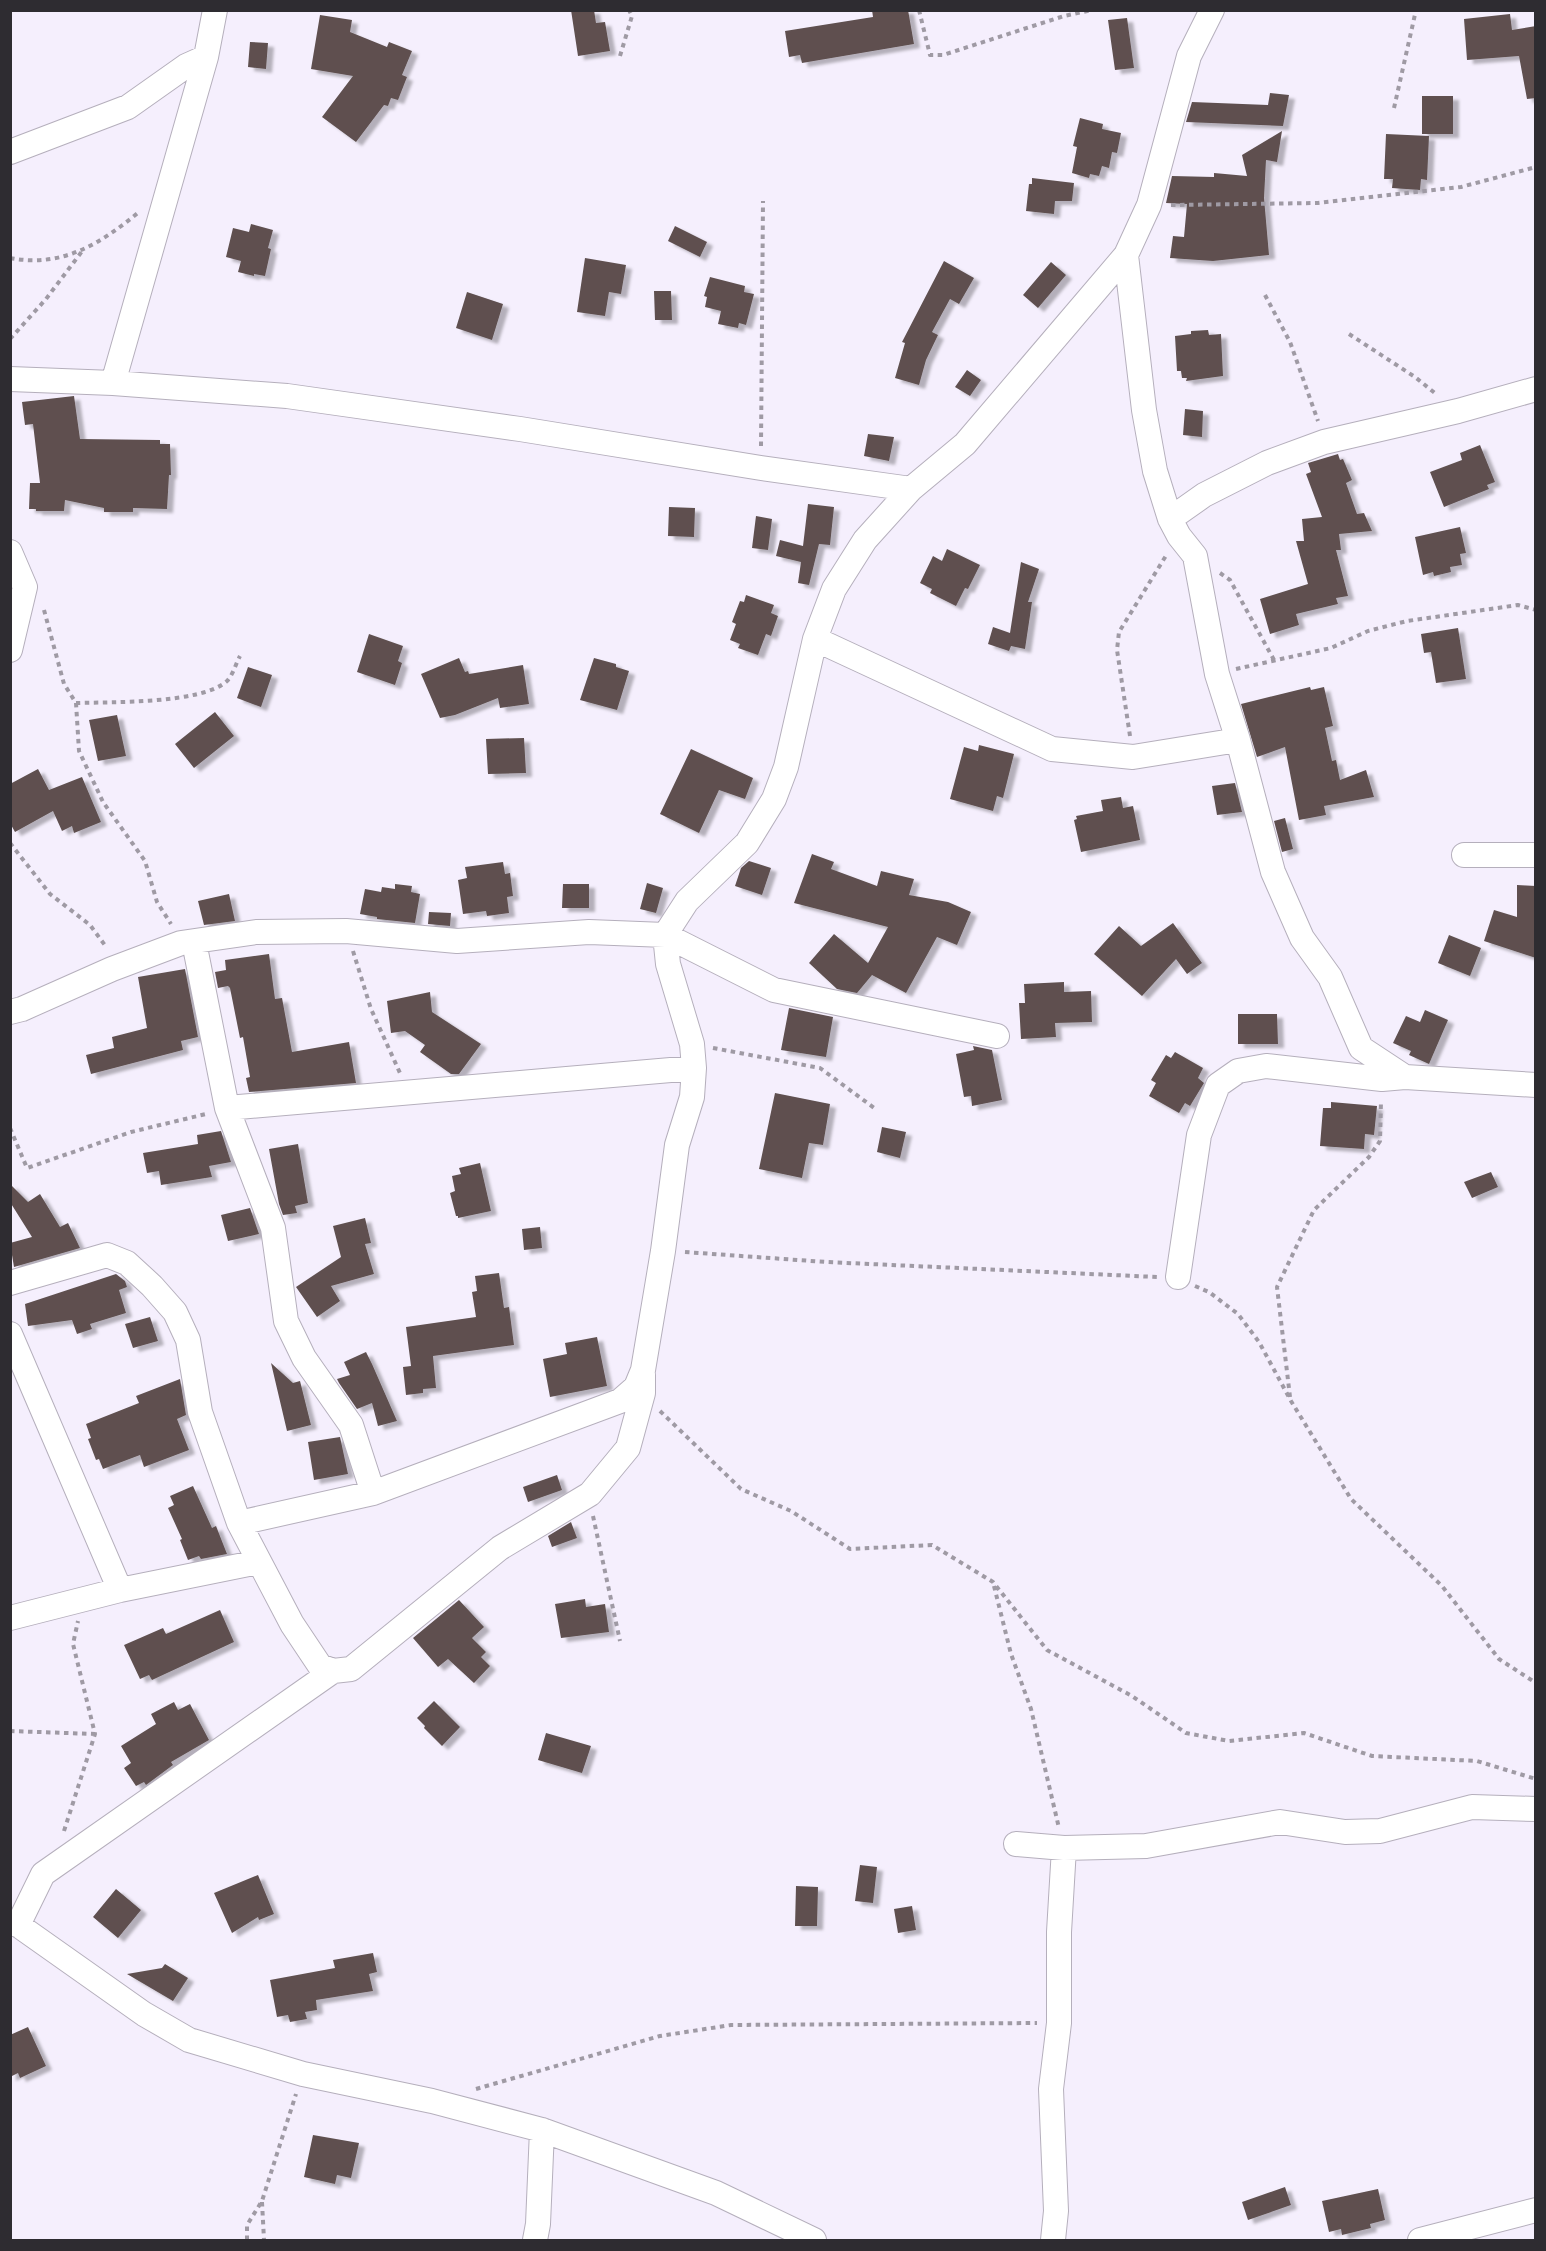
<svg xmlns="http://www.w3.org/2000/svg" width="1546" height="2251" font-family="Karla,sans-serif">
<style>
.building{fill:#5e504f;filter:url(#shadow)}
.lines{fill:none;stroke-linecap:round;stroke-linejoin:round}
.minor-casing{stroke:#b5afbc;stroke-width:26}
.path{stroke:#9f9aa4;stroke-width:4;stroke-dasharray:4.5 4.5;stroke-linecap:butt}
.minor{stroke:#fff;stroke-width:24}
</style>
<defs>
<filter id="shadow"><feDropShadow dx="6" dy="4" stdDeviation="1.5" flood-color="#0004"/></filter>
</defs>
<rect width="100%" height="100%" fill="#f5effd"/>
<path class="building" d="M571 10H594L596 23 605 22 610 51 578 56Z
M872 10H908L914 44 802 63 800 55 789 57 785 31 873 17Z
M1510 14 1512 30 1536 26V98L1527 99 1519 56 1467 60 1464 19Z
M320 15 352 20 350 32 387 47 389 42 412 51 402 75 407 77 398 100 391 98 388 106 384 105 356 142 322 117 353 76 311 69Z
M1127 18 1134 68 1115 70 1108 20Z
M250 42 268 43 266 69 248 67Z
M1270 93 1289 95 1283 126 1186 122 1192 102 1268 105Z
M1422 96H1453V134H1422Z
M1080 118 1103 124 1102 129 1121 133 1117 153 1112 152 1109 168 1102 166 1099 176 1090 174 1089 178 1072 173 1077 147 1073 146Z
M1282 131 1277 162 1266 160 1264 198 1269 255 1213 261 1170 258 1173 236 1184 237 1187 204 1166 203 1172 176 1214 177V173L1247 176 1242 155Z
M1386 134 1429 136 1427 180 1421 179 1420 190 1392 188 1393 179H1384Z
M1032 178 1074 183 1072 201H1055L1054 214 1026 211 1029 184H1032Z
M251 224 273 230 268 248 271 249 265 276 254 274V276L238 272 241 261 226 257 233 228 249 232Z
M675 226 707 242 700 257 668 241Z
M585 258 626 265 621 294 609 292 605 316 577 312Z
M944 261 974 278 959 304 950 299 932 332 938 335 926 360 919 385 895 378 905 343 902 342Z
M1051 262 1066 275 1038 308 1023 295Z
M710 277 745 286 744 292 754 294 746 325 739 323 738 328 718 324 721 311 705 307 707 297 704 296Z
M654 291H671L672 320H655Z
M467 292 503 304 492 340 456 328Z
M1208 330 1209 335 1221 334 1223 376 1186 381 1187 378H1182L1181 371H1177L1175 336 1191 334V331Z
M967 370 981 380 970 396 955 387Z
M74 396 80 439 160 440V444H170L171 475H169L167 509 133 508V512H104V508L65 500 64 511H36V509H29L30 483H40L33 424 25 425 22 402Z
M1185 409 1203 411 1202 437 1183 435Z
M868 434 894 437 889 461 864 456Z
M1480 445 1495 482 1487 485 1489 489 1444 507 1430 472 1462 460 1460 453Z
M1338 454 1340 460 1343 459 1352 480 1346 483 1357 514 1364 513 1372 531 1339 534 1341 550H1336L1348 596 1336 598 1338 604 1296 614 1299 625 1270 634 1260 599 1308 584 1296 541H1304L1302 519 1322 517 1306 474 1311 472 1308 463Z
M808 504 834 507 830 545 819 544 809 585 798 583 801 562 776 556 780 540 803 546Z
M669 507 695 508 694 537 668 536Z
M756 516 772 519 768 550 752 548Z
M1460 527 1466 553 1460 554 1462 565 1450 567 1451 572 1434 576 1433 572 1423 575 1415 537Z
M947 549 980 565 968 589 965 588 956 606 930 593 932 589 920 583 933 556 942 561Z
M1021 562 1039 569 1028 602H1032L1025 649 1011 646 1009 651 988 644 993 627 1010 633Z
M746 595 774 605 771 613 778 616 771 636 766 634 758 655 738 648 740 644 730 640 736 624 732 622 740 601 744 602Z
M1458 628 1466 679 1436 683 1431 652 1424 653 1421 634Z
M369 634 403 646 398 661 402 663 395 685 357 672Z
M459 658 465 672 468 671 469 674 523 665 529 704 500 708 498 698 455 715 440 718 421 674Z
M594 658 616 664V667L629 671 617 710 580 700Z
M248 667 272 675 261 707 237 698Z
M1310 687 1311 690 1324 687 1333 726 1325 728 1332 761 1336 760 1340 780 1366 770 1374 797 1324 806 1326 815 1299 820 1285 747 1257 757 1241 704Z
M215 712 234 736 194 768 175 744Z
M117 715 126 756 98 761 89 720Z
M524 738 526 773 488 774 486 739Z
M979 745 1014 754 1003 798 997 796 993 811 950 799 964 747 978 751Z
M691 749 753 778 745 799 719 790 699 833 660 814Z
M38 769 49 790 82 777 101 822 74 833 72 826 62 831 53 811 15 832 10 823V784Z
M1235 783 1242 812 1217 815 1212 786Z
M1121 797 1123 808 1133 806 1140 840 1081 852 1074 820 1077 819 1076 816 1103 811 1101 800Z
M1285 818 1293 849 1282 852 1274 821Z
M812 854 834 862 831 869 877 886 881 871 914 879 909 895 948 902 971 912 957 945 937 937 906 993 872 975 857 993 837 989 809 963 834 934 868 963 888 927 794 903Z
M749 861 771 868 762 895 735 886 741 868Z
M503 862 505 874 510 873 513 896 507 897 509 913 487 916 486 911 463 914 458 880 467 878 465 867Z
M647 883 663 888 656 913 640 909Z
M395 884 412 886 411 892 420 894 415 923 377 919V917L360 914 365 889 381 892 382 887 395 889Z
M563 884H589V908H562Z
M1517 885 1536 886V958L1484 941 1494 910 1517 917Z
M229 894 235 921 204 925 198 901Z
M429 912 451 913 450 926 428 924Z
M1173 923 1202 963 1187 974 1176 959 1142 996 1094 954 1119 926 1141 946Z
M1449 935 1481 948 1470 976 1438 963Z
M269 954 275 999 282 998 292 1052 349 1042 356 1083 249 1092 246 1078 250 1077 243 1037 240 1038 230 988 228 986 218 988 215 972 226 970 225 960Z
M185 969 198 1037 181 1041 183 1050 91 1074 86 1055 114 1048 112 1037 147 1028 138 977Z
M1064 982V992L1091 991 1092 1022 1055 1023 1056 1037 1021 1039 1019 1003H1025L1024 984Z
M430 992 432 1012 481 1044 459 1074H451L420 1052 425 1045 405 1031 391 1033 387 1001Z
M789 1008 833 1017 826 1057 781 1050Z
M1425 1010 1448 1020 1429 1064 1409 1055 1411 1051 1393 1043 1406 1016 1420 1022Z
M1238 1014H1277L1278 1044H1238Z
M973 1046 992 1050 1002 1100 972 1106 971 1096 964 1097 956 1054 974 1050Z
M1175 1052 1203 1068 1198 1078 1204 1083 1190 1106 1185 1103 1179 1113 1149 1096 1156 1083 1151 1080 1166 1055 1171 1058Z
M775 1093 830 1104 823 1145 809 1143 802 1178 759 1169Z
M1331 1102 1377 1106 1374 1135 1365 1134 1364 1149 1320 1146 1323 1108H1331Z
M882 1127 906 1132 900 1158 877 1152Z
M221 1131 231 1162 209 1166 212 1177 161 1185 159 1171 147 1173 143 1153 198 1144 197 1135Z
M298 1144 308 1203 295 1206 297 1213 283 1215 279 1204 269 1149Z
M480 1163 491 1211 458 1218V1216H456L450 1193 455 1191 452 1176 461 1174 459 1168Z
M1491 1172 1498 1187 1472 1198 1464 1182Z
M10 1184 28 1202 40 1194 60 1227 68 1223 80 1248 14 1267 10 1243 32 1237 10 1202Z
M250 1208 259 1234 228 1241 221 1215Z
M365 1218 371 1243 365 1244 374 1274 331 1286 340 1301 317 1317 296 1287 341 1257 333 1226Z
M540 1227 542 1248 524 1250 522 1229Z
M499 1273 504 1308 509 1307 514 1345 433 1356 436 1388 423 1389V1393L406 1395 403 1367 411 1366 406 1327 476 1317 472 1292 477 1291 475 1276Z
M116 1274 125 1281 127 1287 119 1290 126 1313 90 1324 92 1329 77 1334 72 1320 28 1326 25 1304Z
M150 1317 158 1341 133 1348 125 1324Z
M597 1337 607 1386 550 1397 543 1359 567 1354 565 1343Z
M366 1352 372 1364 397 1421 378 1426 372 1403 357 1409 339 1383 337 1379 350 1375 344 1362Z
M271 1363 293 1383 300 1381 311 1425 287 1431Z
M180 1379 186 1415 177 1419 189 1450 144 1467 140 1455 103 1469 99 1459 96 1460 88 1439 91 1438 86 1424 139 1403 136 1396Z
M340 1437 348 1474 314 1480 308 1442Z
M557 1475 562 1490 528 1502 523 1487Z
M193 1486 212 1528 216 1526 227 1554 201 1559 199 1556 188 1560 180 1540 182 1539 168 1508 174 1505 170 1496Z
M571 1522 577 1538 552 1547 548 1536Z
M585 1599 586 1607 605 1604 609 1632 561 1638 555 1604Z
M459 1600 484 1627 472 1638 486 1652 481 1657 490 1666 474 1683 448 1659 438 1667 413 1638Z
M220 1610 234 1642 152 1680 149 1675 140 1679 124 1645 163 1628 166 1634Z
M434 1701 460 1727 442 1746 424 1728 425 1726 417 1718Z
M174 1702 178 1710 190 1704 209 1740 171 1762 173 1765 146 1785 144 1782 136 1786 124 1768 131 1763 121 1746 156 1724 151 1714Z
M546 1733 591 1746 582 1773 538 1760Z
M860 1865 877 1867 873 1903 855 1901Z
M258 1875 274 1914 259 1920 258 1917 232 1933 214 1893Z
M796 1886 818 1887 817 1926H795Z
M116 1889 141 1910 118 1938 93 1917Z
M912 1906 916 1930 898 1933 894 1909Z
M373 1953 377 1972 369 1974 373 1991 316 2000 317 2010 305 2012 307 2019 290 2022 288 2015 277 2017 270 1980 335 1968 333 1960Z
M165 1964 188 1978 173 2001 127 1974 162 1968Z
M28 2027 46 2066 20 2078 18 2073 10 2077V2035Z
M313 2135 359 2143 351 2178 337 2175 335 2184 304 2177Z
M1285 2187 1291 2205 1248 2220 1242 2202Z
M1378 2189 1385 2220 1370 2224 1371 2228 1342 2235 1341 2229 1329 2232 1322 2201Z"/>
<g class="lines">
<defs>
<path id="minor" d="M10 152 128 107 186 66 206 57
M1126 255 1144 410 1155 471 1170 519 1179 536 1195 556 1217 674 1238 740 1273 872 1302 938 1330 977 1361 1048 1405 1077 1536 1085
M10 379 113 383 287 396 520 429 761 468 911 489
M113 383 206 57 215 10
M1170 519 1204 495 1267 463 1324 442 1458 411 1536 389
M10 552 25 587 10 650
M815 639 1052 749 1133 757 1238 740
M1464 855H1536
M194 942 227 1108 273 1228 286 1321 304 1358 351 1425 373 1493
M10 1012 22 1009 112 969 181 943 256 932 346 931 457 941 589 932 665 935 774 990 997 1036
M227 1108 694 1068
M1178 1277 1199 1135 1218 1085 1238 1071 1266 1066 1382 1079 1405 1077
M10 1283 107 1255 127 1263 152 1286 175 1312 188 1340 200 1412 239 1523 292 1624 320 1666 333 1671 351 1669 500 1548 590 1494 628 1448 643 1393V1375
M10 1334 120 1590
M239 1523 373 1493 620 1401 636 1387 643 1370 663 1251 677 1145 692 1097 694 1068 692 1044 668 964 665 935 687 901 747 843 774 799 786 767 815 639 834 589 865 540 911 489 965 444 1126 255 1149 205 1189 56 1212 10
M10 1618 120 1590 259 1562
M1016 1844 1064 1848 1146 1846 1280 1822 1345 1832 1380 1831 1472 1807 1536 1809
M10 1923 18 1925 144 2014 189 2040 303 2074 432 2101 542 2130 716 2193 814 2240
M18 1925 43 1874 333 1671
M535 2240 538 2224 542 2130
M1053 2240 1056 2211 1051 2089 1059 2023V1932L1064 1848
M1420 2240 1536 2210"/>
</defs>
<use href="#minor" class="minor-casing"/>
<path class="path" d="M919 10 930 55H943L1064 16 1092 10
M620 56 632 16 629 10
M1394 108 1416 10
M1171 205 1318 203 1461 187 1536 167
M10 258C62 268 100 244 139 212
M1265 295 1290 342 1318 421
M1349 334 1415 377 1436 394
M10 339 46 299 83 250
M761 446 763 201
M1220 573 1230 580 1274 660
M44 610 64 684 76 703C111 702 202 704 227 681 233 675 236 663 240 656
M1236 669 1331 648 1368 631 1407 621 1518 605 1536 610
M76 703 79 751 103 802 145 861 157 902 171 924
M1130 736 1117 650 1119 632 1167 554
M10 843 50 894 90 925 107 948
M353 951 371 1009 400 1073
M713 1048 820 1068 877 1110
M10 1128 27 1168 131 1132 206 1114
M685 1252 826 1262 1157 1277
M1195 1286 1209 1292 1238 1314 1259 1342 1291 1401 1351 1499 1442 1586 1499 1659 1536 1683
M1290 1397 1277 1287 1314 1210 1369 1157 1380 1141 1381 1101
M660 1411 741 1489 791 1511 850 1549 932 1545 993 1582 1047 1650 1132 1696 1186 1733 1229 1741 1304 1733 1372 1756 1477 1761 1536 1779
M593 1516 620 1641
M994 1586 1011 1654 1031 1709 1059 1828
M10 1731 95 1734
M64 1831 95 1734 73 1644 78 1621
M476 2089 660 2036 731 2025 1037 2023
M262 2202 264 2240
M247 2240V2225L262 2201 296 2094"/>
<use href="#minor" class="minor"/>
</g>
<rect width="1546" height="2251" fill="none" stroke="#2e2c31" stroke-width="24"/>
</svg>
